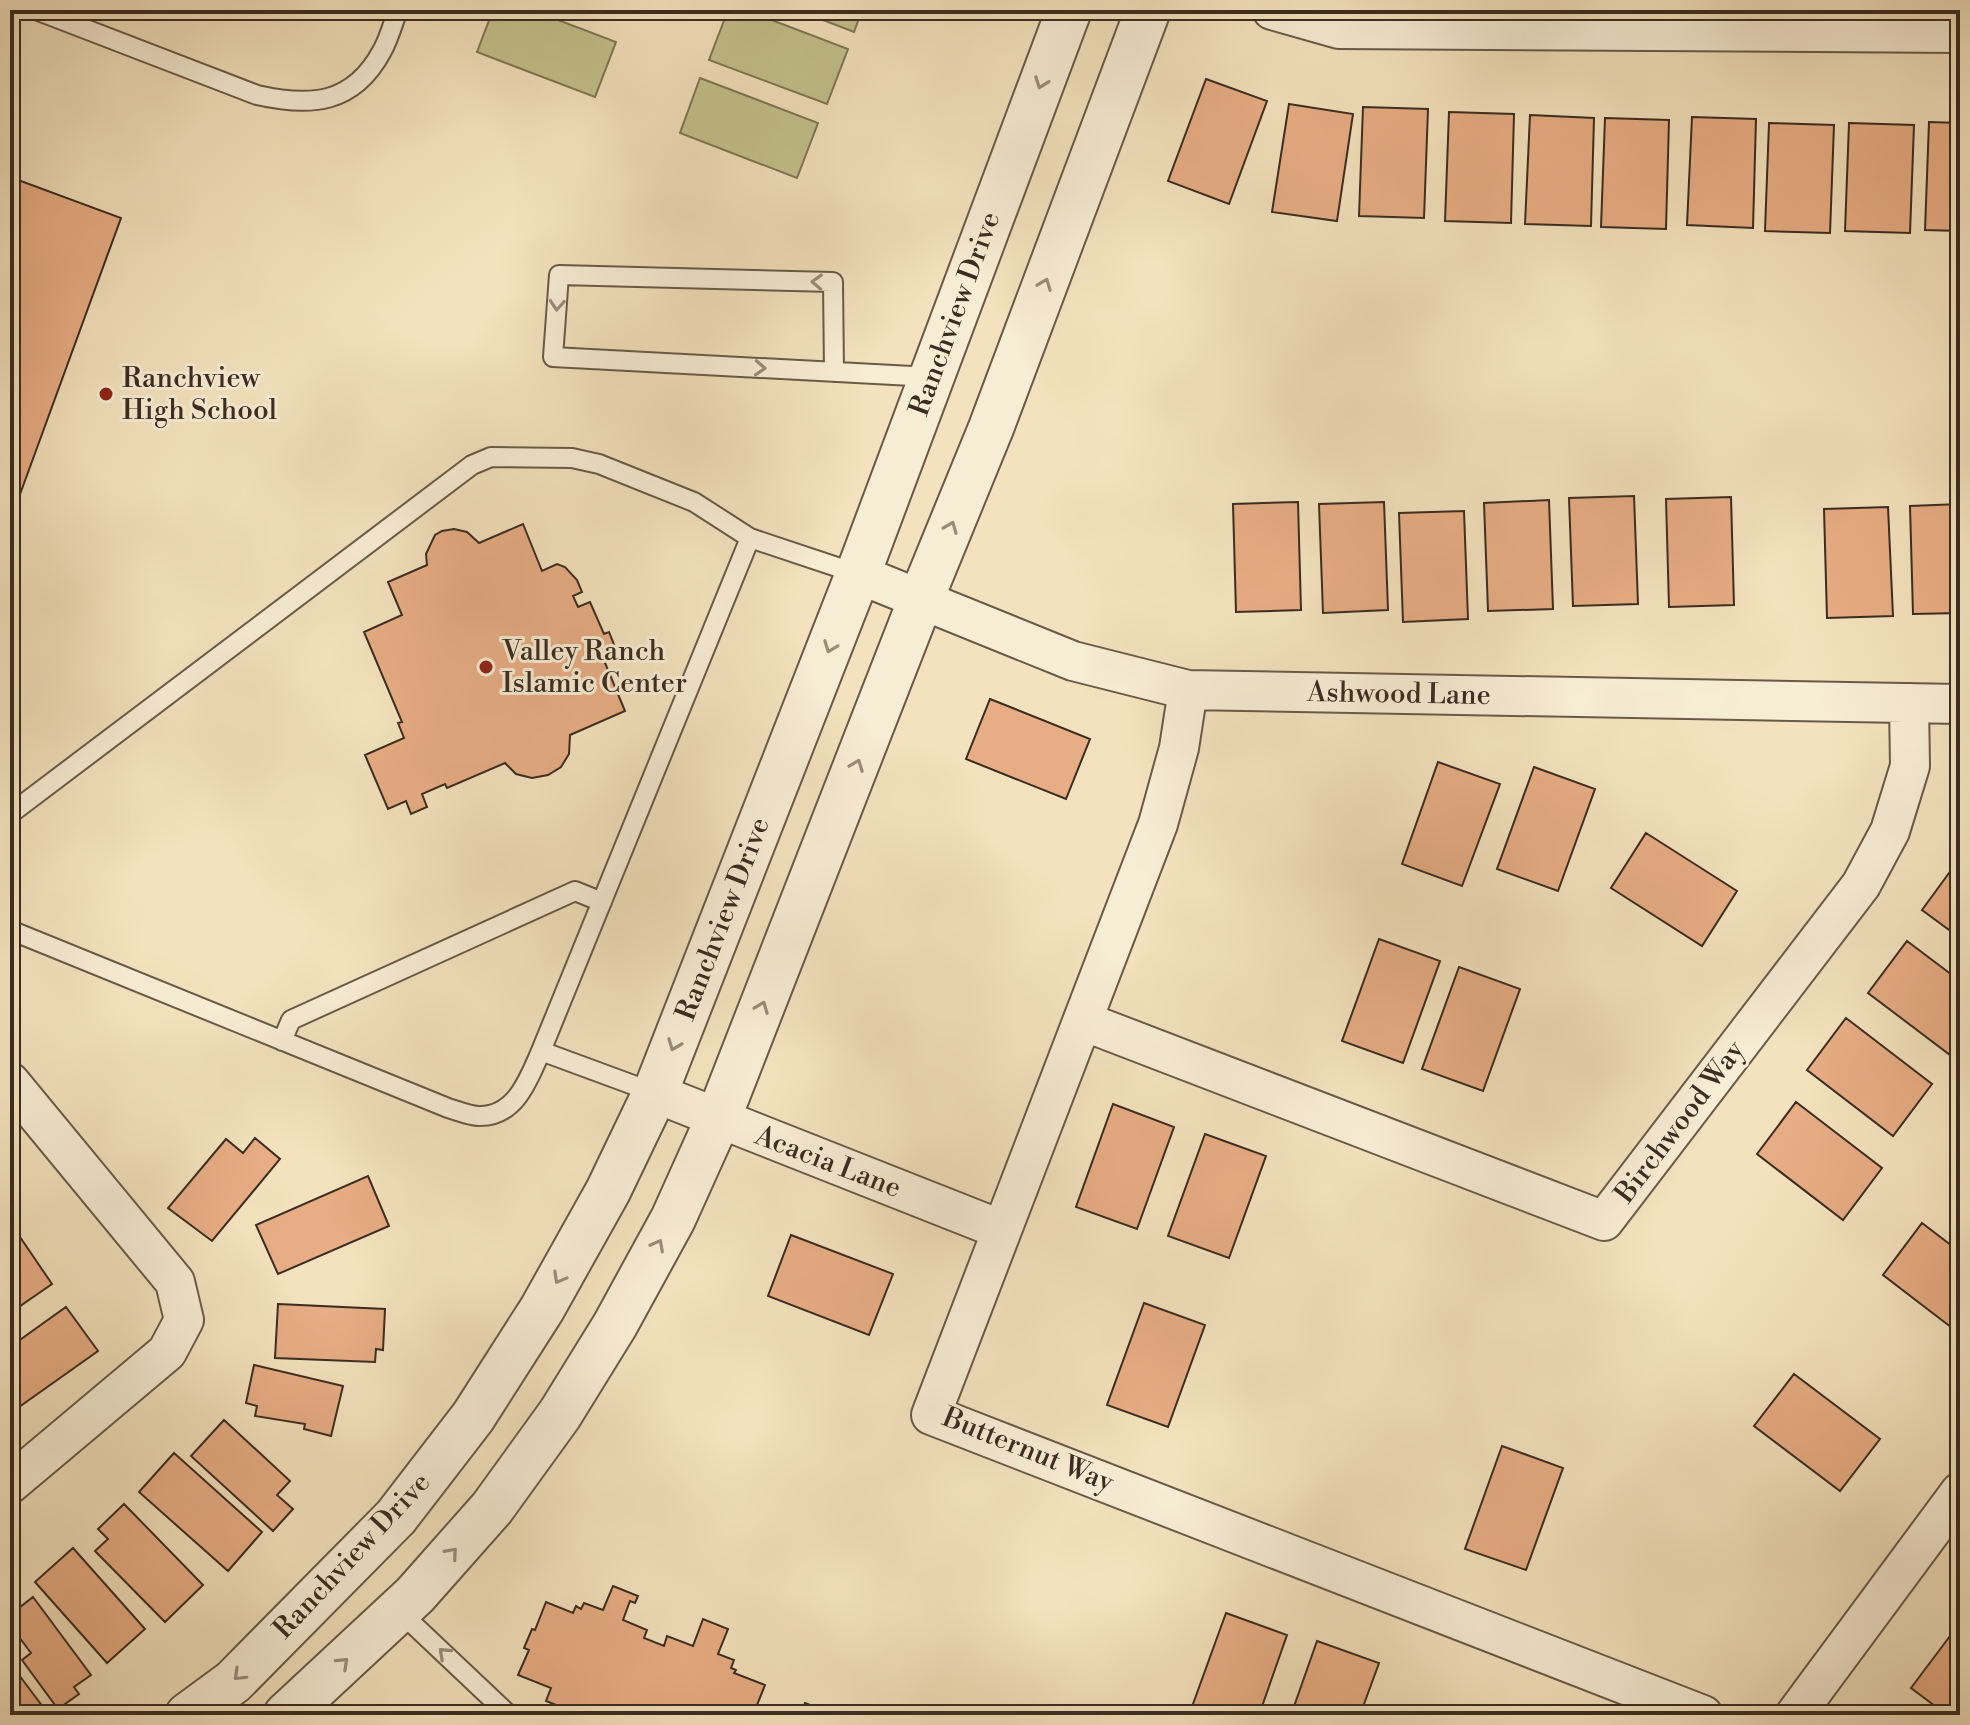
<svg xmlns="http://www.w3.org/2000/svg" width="1970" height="1725" font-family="'Libre Bodoni',serif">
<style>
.green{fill:#c3c18c;stroke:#7f7656;stroke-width:2}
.building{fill:#e7ad84;stroke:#3b2c21;stroke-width:2}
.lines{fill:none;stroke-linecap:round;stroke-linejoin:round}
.service-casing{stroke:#695a48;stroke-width:22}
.minor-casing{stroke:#695a48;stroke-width:42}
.tertiary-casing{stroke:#695a48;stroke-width:48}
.service{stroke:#f7ecd4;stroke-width:18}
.minor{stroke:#f7ecd4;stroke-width:38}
.tertiary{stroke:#f7ecd4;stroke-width:44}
.oneway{stroke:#998c7a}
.poi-dot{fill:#8f2418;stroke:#f7ecd4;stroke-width:3}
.labels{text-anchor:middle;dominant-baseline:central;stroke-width:6;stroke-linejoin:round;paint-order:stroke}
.street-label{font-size:28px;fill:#3b2c21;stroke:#f7ecd4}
.poi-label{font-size:28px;fill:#3b2c21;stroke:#f7ecd4;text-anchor:start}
</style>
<rect width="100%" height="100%" fill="#f3e2bd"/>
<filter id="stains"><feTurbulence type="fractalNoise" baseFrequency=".0025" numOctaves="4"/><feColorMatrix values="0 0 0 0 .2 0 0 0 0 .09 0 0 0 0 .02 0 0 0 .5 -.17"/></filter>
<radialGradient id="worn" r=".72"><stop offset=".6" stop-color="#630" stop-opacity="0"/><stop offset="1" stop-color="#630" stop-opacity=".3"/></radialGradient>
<path class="green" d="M493 10H532L616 42 595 97 477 52Z
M728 10H745L848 49 827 104 709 60Z
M797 10H862L854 32Z
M700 78 818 123 797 178 680 133Z"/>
<path class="building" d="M1206 79 1267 101 1229 204 1168 181Z
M1289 104 1353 114 1337 221 1272 212Z
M1363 107 1428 109 1424 218 1359 216Z
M1449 112 1514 114 1511 223 1445 221Z
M1530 115 1594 118 1591 226 1525 224Z
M1692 117 1756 119 1753 228 1687 225Z
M1605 118 1669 120 1666 229 1601 227Z
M1929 122 1960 123V231L1925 230Z
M1769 123 1834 125 1830 233 1765 231Z
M1849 123 1914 125 1910 233 1845 231Z
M10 177 121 218 15 508 10 506Z
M1634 496 1638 604 1573 606 1569 498Z
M1731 497 1734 605 1669 607 1666 499Z
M1549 500 1553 609 1488 611 1484 503Z
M1298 502 1301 610 1236 612 1233 504Z
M1384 502 1388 610 1323 613 1319 504Z
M1960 504V613L1913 614 1910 506Z
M1888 507 1893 616 1827 618 1824 509Z
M1464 511 1468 619 1403 622 1399 513Z
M523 524 542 571 557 564 565 567 577 580 582 592 573 596 578 607 590 602 604 634 609 632 617 652 603 658 625 711 570 735 569 754 561 767 548 775 532 778 516 774 505 763 447 788 445 784 422 794 427 807 411 814 406 801 388 809 365 755 404 738 398 723 402 722 364 632 402 615 388 582 427 565 426 554 435 535 442 531 454 529 467 532 479 543Z
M990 699 1090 739 1066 799 966 759Z
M1438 762 1500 784 1462 886 1402 864Z
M1534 767 1595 789 1558 891 1497 869Z
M1646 833 1737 891 1702 946 1611 888Z
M1960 858V938L1922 910Z
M1379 939 1440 961 1403 1063 1342 1041Z
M1907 941 1960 981V1050L1954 1058 1868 993Z
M1459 967 1520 989 1483 1091 1422 1069Z
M1846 1018 1932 1084 1893 1136 1807 1070Z
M1796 1102 1882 1168 1843 1220 1757 1154Z
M1113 1104 1174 1127 1137 1229 1076 1207Z
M1205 1134 1266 1156 1229 1258 1168 1236Z
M255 1138 280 1159 212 1241 168 1208 226 1139 243 1153Z
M368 1176 389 1226 278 1274 256 1225Z
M1922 1223 1960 1252V1334L1883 1275Z
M791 1235 893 1274 869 1335 768 1296Z
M20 1237 52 1284 10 1313V1245Z
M1144 1303 1205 1325 1168 1427 1107 1405Z
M278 1304 385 1309 383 1350 376 1349 375 1362 275 1358Z
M66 1307 98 1351 12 1412 10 1408V1347Z
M254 1365 343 1386 331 1436 304 1429 305 1424 255 1416 257 1406 246 1403Z
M1794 1374 1880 1439 1840 1491 1754 1426Z
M224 1420 290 1481 277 1495 293 1509 273 1531 191 1456Z
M1502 1446 1563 1468 1526 1570 1465 1549Z
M174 1453 262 1532 228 1571 139 1492Z
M124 1504 203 1585 165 1622 95 1551 108 1539 98 1529Z
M73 1548 145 1629 107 1663 35 1582Z
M613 1586 638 1596 635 1603 630 1601 623 1620 647 1630 644 1638 664 1646 667 1636 693 1646 703 1619 728 1629 718 1654 734 1660 731 1668 736 1670 734 1673 765 1685 753 1715H592L586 1713 581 1715 546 1701 551 1688 518 1675 529 1650 524 1648 532 1629 535 1630 546 1602 573 1613 576 1606 581 1609 584 1603 603 1610Z
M33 1597 91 1675 74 1687 79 1694 58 1709 22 1660 31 1653 10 1625V1615Z
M1226 1613 1287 1635 1259 1715H1189Z
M1950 1636 1960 1643V1715H1947L1911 1688Z
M1317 1641 1379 1663 1360 1715H1291Z
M10 1663 49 1715H10Z
M805 1703 835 1715H801Z
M863 1707 884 1715H860Z"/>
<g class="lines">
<defs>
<path id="service" d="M36 10 257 95C310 107 353 105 382 51 389 39 393 23 398 10
M834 372 833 282 559 275 553 357 931 377
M10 814 472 465 491 457 572 458 599 464 694 502 750 538 858 574
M10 930 448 1108C458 1111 470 1116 479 1116 516 1117 529 1078 541 1051L750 538
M282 1041 291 1020 575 891 602 902
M541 1051 655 1093
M399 1611 509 1715"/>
<path id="minor" d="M1272 10 1339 29 1960 33
M858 574 1073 661 1188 690 1960 704
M1188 690 1179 748 1158 824 931 1415 1703 1715
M1083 1021 1604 1221 1861 885 1890 831 1910 766 1909 703
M10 1082 175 1282 184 1320 167 1352 10 1484
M655 1093 1002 1230
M1795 1715 1960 1492"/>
<path id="tertiary" d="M188 1715 233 1682 396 1517 473 1417 542 1309 608 1191 655 1093 858 574 1069 10
M286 1715 415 1595 492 1508 560 1414 615 1325 673 1219 718 1119 921 599 991 428 1148 10"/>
</defs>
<use href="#service" class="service-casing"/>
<use href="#minor" class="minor-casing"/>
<use href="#tertiary" class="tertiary-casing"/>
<use href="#service" class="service"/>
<use href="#minor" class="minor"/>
<use href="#tertiary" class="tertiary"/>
</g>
<defs><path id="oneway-chevron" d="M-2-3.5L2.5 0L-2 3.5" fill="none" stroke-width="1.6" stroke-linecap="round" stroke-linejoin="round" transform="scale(2)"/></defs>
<g class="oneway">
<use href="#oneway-chevron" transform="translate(1041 83) rotate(110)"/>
<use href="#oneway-chevron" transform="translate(817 282) rotate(-178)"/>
<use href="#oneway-chevron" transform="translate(1045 284) rotate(-69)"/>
<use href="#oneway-chevron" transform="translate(557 305) rotate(94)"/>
<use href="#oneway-chevron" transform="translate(760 368) rotate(3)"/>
<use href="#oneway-chevron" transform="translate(951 527) rotate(-68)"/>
<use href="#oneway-chevron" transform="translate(830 647) rotate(111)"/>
<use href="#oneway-chevron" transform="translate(857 765) rotate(-69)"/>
<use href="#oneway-chevron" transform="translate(762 1007) rotate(-69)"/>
<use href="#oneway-chevron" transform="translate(674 1045) rotate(111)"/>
<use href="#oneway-chevron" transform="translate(658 1245) rotate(-62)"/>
<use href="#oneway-chevron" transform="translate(559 1278) rotate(119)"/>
<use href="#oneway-chevron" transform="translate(452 1553) rotate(-49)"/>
<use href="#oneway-chevron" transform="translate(444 1653) rotate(-137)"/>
<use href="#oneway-chevron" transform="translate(343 1663) rotate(-43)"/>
<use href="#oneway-chevron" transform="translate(239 1675) rotate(136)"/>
</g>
<g class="poi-dot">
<circle cx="106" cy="394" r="8"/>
<circle cx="486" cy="667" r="8"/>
</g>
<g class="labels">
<g class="street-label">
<text transform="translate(955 314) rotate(-70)">Ranchview Drive</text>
<text transform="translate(1399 694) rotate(1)">Ashwood Lane</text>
<text transform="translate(723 919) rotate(-69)">Ranchview Drive</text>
<text transform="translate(1680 1122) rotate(-53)">Birchwood Way</text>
<text transform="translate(828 1162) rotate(21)">Acacia Lane</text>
<text transform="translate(1028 1450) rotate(22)">Butternut Way</text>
<text transform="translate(352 1556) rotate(-47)">Ranchview Drive</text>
</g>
<g class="poi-label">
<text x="122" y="378">Ranchview<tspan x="122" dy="32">High School</tspan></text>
<text x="502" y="651">Valley Ranch<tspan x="502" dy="32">Islamic Center</tspan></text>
</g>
</g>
<rect width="1970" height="1725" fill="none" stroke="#f3e2bd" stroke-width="40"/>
<rect x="12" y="12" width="1946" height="1701" fill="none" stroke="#3b2c21" stroke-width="4"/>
<rect x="20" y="20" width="1930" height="1685" fill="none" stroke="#3b2c21" stroke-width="2"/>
<rect width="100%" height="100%" filter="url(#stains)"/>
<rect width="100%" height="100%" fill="url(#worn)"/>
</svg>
